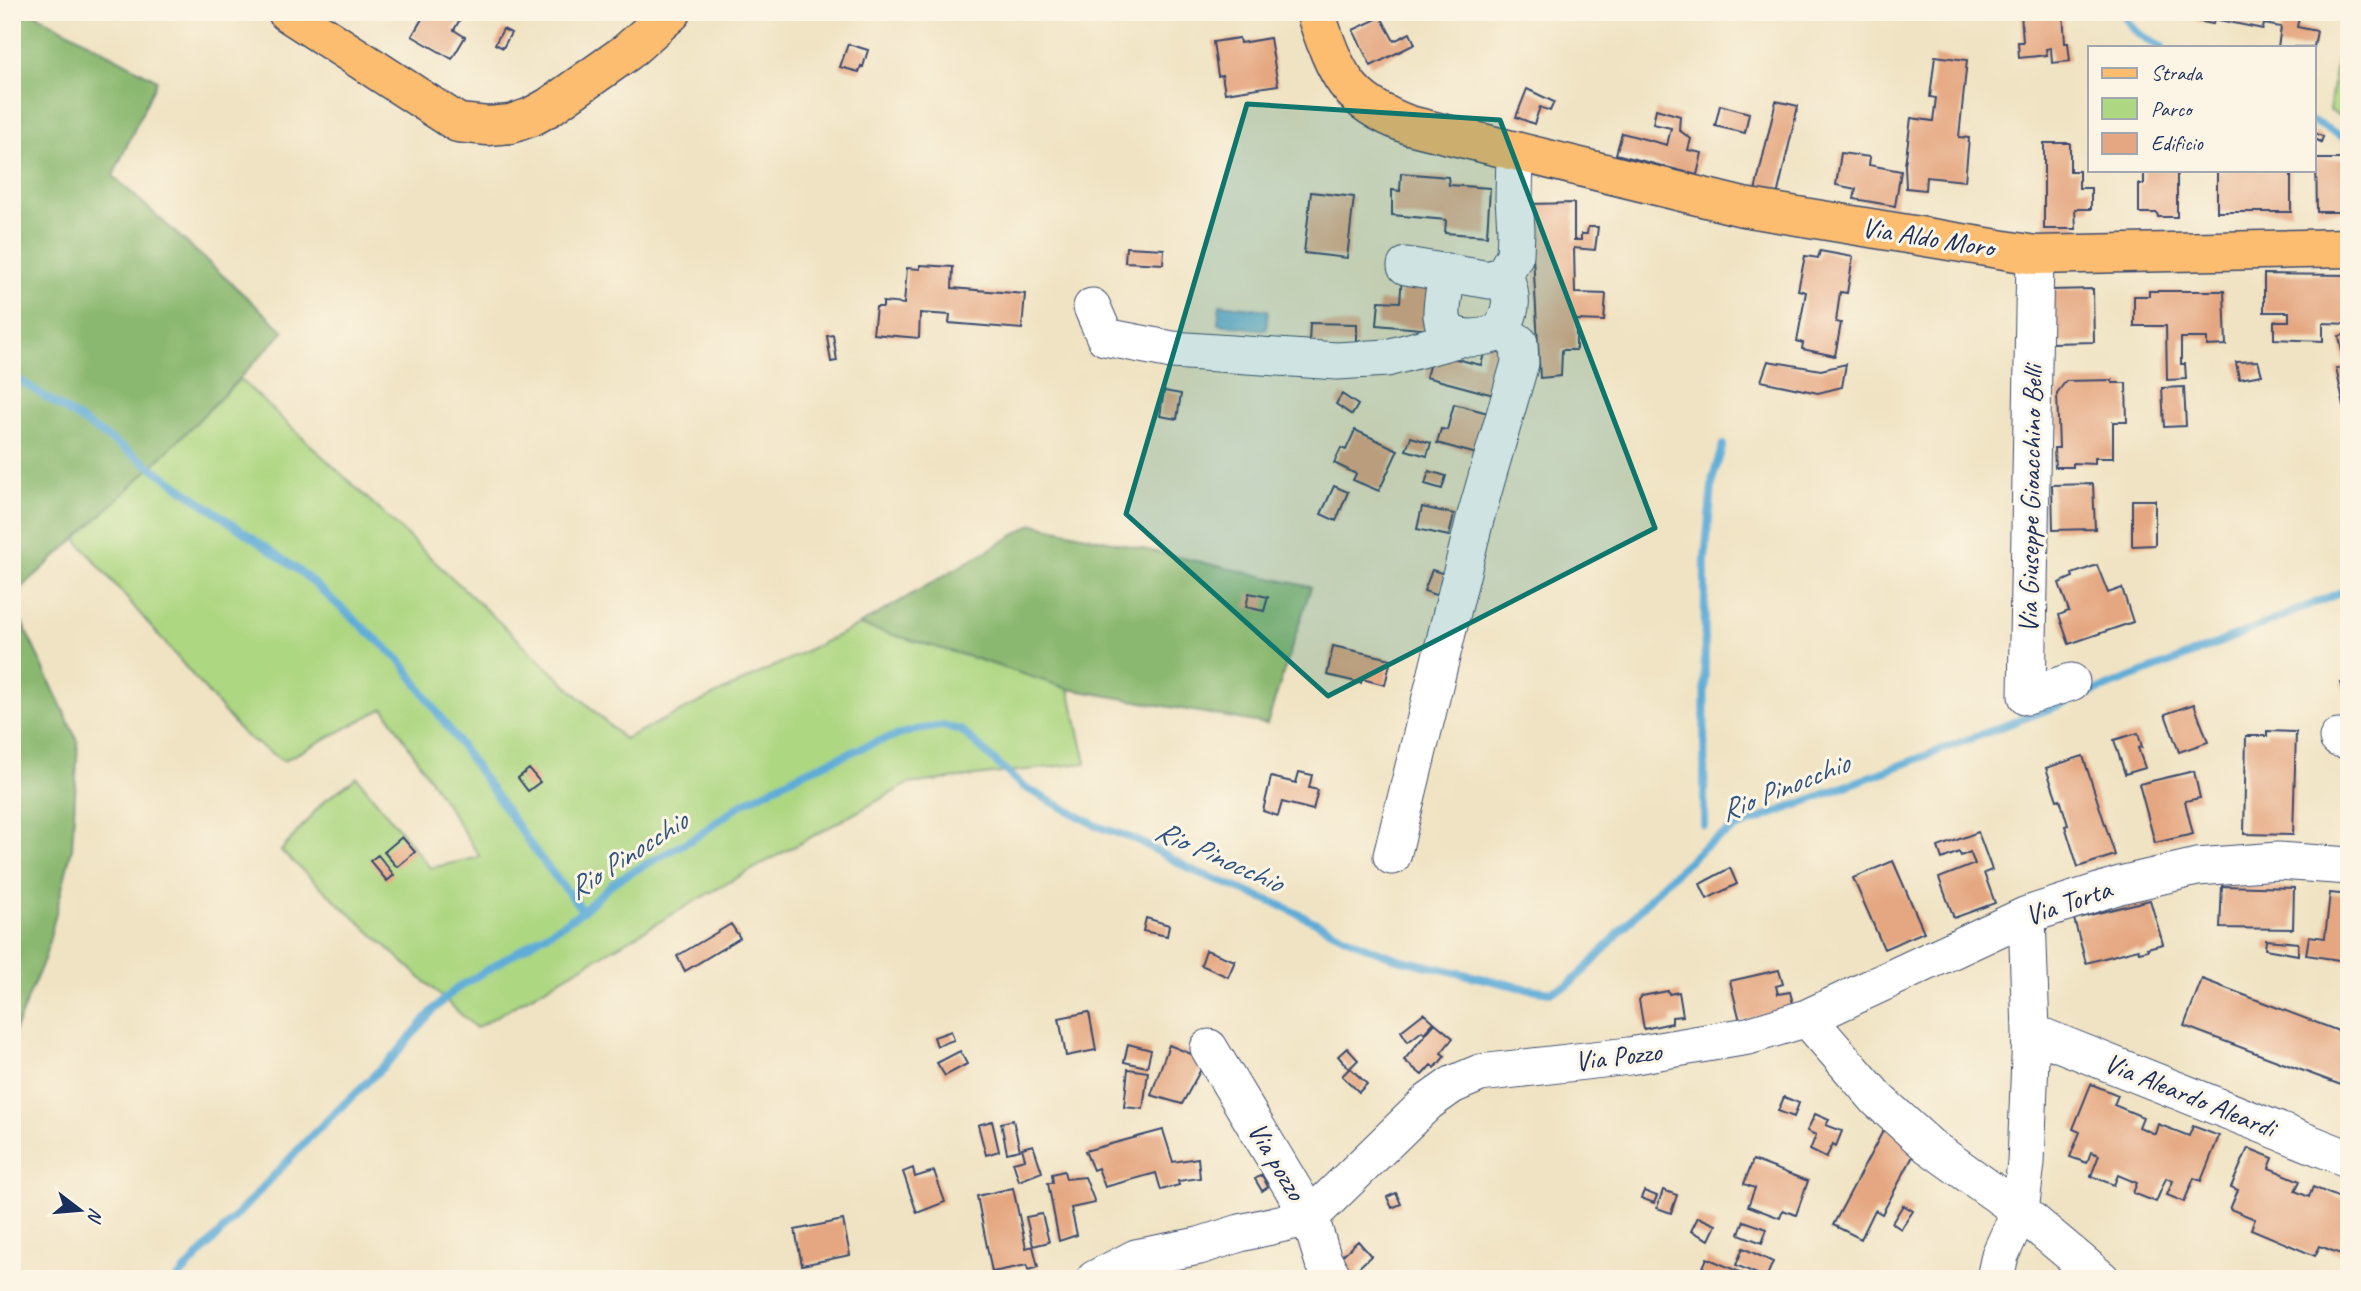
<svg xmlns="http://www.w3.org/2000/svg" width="2361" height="1291" font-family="Caveat,sans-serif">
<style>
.green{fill:#aed782;stroke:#648370;stroke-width:2}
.forest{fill:#8ab870;stroke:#527467;stroke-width:2}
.water{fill:#5eacd7;stroke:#3c6e9a;stroke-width:2}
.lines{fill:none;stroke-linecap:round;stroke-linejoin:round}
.stream{stroke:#5eacd7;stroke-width:8}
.building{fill:#e5a781}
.minor-casing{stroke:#3b4a6d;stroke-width:39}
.major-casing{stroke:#3b4a6d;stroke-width:41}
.minor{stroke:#fff;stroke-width:37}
.major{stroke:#fcbd6f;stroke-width:38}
.marked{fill:#0f766e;fill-opacity:0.2;stroke:#0f766e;stroke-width:5;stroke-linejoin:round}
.labels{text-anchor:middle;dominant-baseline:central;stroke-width:6;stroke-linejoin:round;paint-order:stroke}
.street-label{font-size:28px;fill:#1b2f5e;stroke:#fcf5e5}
.water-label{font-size:30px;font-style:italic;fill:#2f5482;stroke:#fcf5e5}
</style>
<rect width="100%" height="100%" fill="#fcf5e5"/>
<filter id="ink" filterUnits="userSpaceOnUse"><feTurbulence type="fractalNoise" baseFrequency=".0143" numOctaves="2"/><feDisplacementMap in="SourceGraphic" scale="14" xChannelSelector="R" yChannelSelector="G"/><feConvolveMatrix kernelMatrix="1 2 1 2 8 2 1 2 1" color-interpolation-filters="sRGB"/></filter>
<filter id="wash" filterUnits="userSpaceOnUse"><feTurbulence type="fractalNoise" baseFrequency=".00686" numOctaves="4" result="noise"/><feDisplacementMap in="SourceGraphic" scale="28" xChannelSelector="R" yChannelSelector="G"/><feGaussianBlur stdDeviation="1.57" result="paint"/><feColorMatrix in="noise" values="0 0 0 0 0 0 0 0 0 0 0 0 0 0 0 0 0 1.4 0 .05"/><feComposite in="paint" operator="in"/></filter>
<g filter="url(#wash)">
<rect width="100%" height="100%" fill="#f0e3c3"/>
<path class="green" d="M2336 12H2349V121L2329 111 2341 30Z
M240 379 624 739 859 625 974 658 1069 689 1086 763 908 784 711 892 476 1028 281 851 324 801 357 777 430 868 480 857 384 708 283 761 243 734 76 539Z"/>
<path class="forest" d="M12 12H32L157 80 113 176 284 331C198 424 107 512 12 596Z
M1033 524 1311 587 1267 724 1069 689 974 658 859 625Z
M12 601 78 742 72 848 45 957 12 1037Z"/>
<path class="water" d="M1220 304 1268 310 1266 330 1218 324Z"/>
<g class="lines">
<path class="stream" d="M2123 12C2130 30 2145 40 2162 47
M2314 122 2349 140
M12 375 140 459 302 573 401 661 538 855 583 911
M1704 825 1705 559 1713 477 1723 445
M177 1279 310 1137 396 1054 434 1009 456 989 566 922 583 911 614 882 696 837 740 805 802 773 876 742 915 730 942 726 961 730 1022 786 1097 826 1137 840 1192 870 1280 905 1366 947 1398 959 1524 988 1550 992 1567 986 1590 965 1664 883 1704 847 1733 829 2177 660 2349 589"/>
</g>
<g id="blocks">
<path class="building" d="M426 12H464L454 30 465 37 452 59 412 36Z
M2021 12H2063L2065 43H2068L2070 61 2052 63 2051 48 2046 49 2047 55 2019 58 2018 42H2023Z
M2198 12H2300L2297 27 2317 31 2314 47H2278L2281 27 2264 24 2263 29 2214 19 2213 24 2196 21Z
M1381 17 1394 41 1410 33 1415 44 1371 66 1353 30Z
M503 29 511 33 503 48 495 44Z
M1239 38 1240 43 1270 38 1278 85 1225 93 1222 75 1218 76 1213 42Z
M848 44 868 50 863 67 861 66 859 72 840 67Z
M1935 56 1967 60 1959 137 1969 138 1965 181 1926 177 1925 190 1906 188 1905 165 1911 118 1933 121 1936 98 1930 97Z
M1527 89 1554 102 1550 111 1540 107 1534 124 1516 117Z
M1776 101 1798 106 1777 196 1755 191Z
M1720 105 1749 113 1745 133 1715 126Z
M1656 109 1680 116 1679 130 1691 139 1688 150 1702 153 1697 175 1616 154 1622 133 1667 145 1671 128 1653 124Z
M2314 132 2323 137 2321 142 2315 139Z
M2044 143H2070V171H2079V188H2091V209H2075L2076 229H2044Z
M1841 153 1870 157 1869 165 1901 171 1895 206 1854 199 1856 189 1836 185Z
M2316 159H2349V212H2317Z
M2144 170H2177V217H2158L2157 213H2139V184H2144Z
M2217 170H2291V212H2217Z
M1401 173 1448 177 1449 185 1490 188 1487 236 1445 233 1446 220 1392 215V190L1400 191Z
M1311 192 1354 197 1347 258 1304 253Z
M1574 203V240H1581V234H1587L1588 227H1598L1595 250 1574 248 1575 293 1606 294 1604 321 1576 320V350H1562L1561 376 1540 378 1530 204Z
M1126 247 1164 249 1163 264 1125 262Z
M1820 251 1853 257 1847 293 1840 292 1836 322 1841 323 1835 356 1802 349 1803 343 1797 341 1806 292 1798 290 1805 256 1818 258Z
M920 265 953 267 952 288 1025 294 1022 329 949 323 950 315 920 313 919 338 873 334 876 307H883V302L904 304 907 268 920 269Z
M2264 274 2349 275V324L2323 323V341L2274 339V321H2289V312H2264Z
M1402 277 1435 280 1431 330 1377 325 1379 301 1400 302Z
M2093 289 2094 342 2051 343 2050 290Z
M2149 291H2224L2226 345 2207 346V338H2181V364H2185L2186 379 2167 380 2166 326H2134V296H2149Z
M1310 323 1357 324V345L1309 344Z
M2349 334V410L2345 411 2336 368 2345 367 2339 336Z
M833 335 837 361 831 362 827 336Z
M1487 342 1514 349 1501 397 1426 377 1434 348 1458 354 1456 359 1481 365Z
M1768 361 1821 370 1846 364 1842 387 1818 393 1761 381Z
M2258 361 2262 375 2239 379 2236 362Z
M2112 380V383H2126L2127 422H2113V458H2095V464L2073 463V467H2055L2054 448H2059L2057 393 2066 381Z
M2184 387 2186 426 2164 427 2162 388Z
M1164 391 1181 394 1177 419 1160 416Z
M1342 394 1358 405 1352 415 1336 404Z
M1454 404 1488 413 1480 455 1437 443 1441 429 1447 430Z
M1355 430 1398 450 1379 491 1353 480 1356 474 1334 463 1341 448 1346 450Z
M1411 437 1431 443 1427 456 1406 450Z
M1429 471 1446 476 1442 489 1425 484Z
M2093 484 2095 529 2053 530 2052 485Z
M1334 486 1348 492 1336 521 1321 514Z
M2132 500H2155V545L2132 546Z
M1422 507 1454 514 1449 536 1417 529Z
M2097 565 2108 593 2122 588 2133 622 2069 644 2059 615 2069 611 2059 583 2073 577 2072 574Z
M1432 570 1445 574 1438 596 1424 591Z
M1249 593 1268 597 1264 611 1246 607Z
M1333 646 1391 659 1385 685 1362 679 1361 683 1327 675Z
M2349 680V701L2341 683Z
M2194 704 2208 742 2179 752 2165 714Z
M2267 731 2296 732 2293 835 2244 834 2246 736H2267Z
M2138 733 2142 747 2138 748 2145 768 2125 774 2114 740Z
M2083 756 2115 855 2078 867 2065 826 2068 825 2060 799 2057 800 2046 768Z
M529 769 540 782 528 791 518 778Z
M2194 771 2200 798 2185 801 2193 834 2155 843 2139 784Z
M1299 772 1312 775 1309 788 1318 790 1313 810 1282 802 1278 816 1263 811 1271 777 1296 783Z
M1978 832 1992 870 1984 873 1995 903 1954 918 1939 878 1975 864 1970 852 1961 856 1959 852 1942 859 1938 847Z
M402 837 415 852 397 867 384 852Z
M378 855 394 875 387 881 370 861Z
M1893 861 1924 932 1884 949 1853 878Z
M1730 868 1737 884 1707 899 1700 884Z
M2222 886 2294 888 2293 929 2220 928Z
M2330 893 2349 895V933L2346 961 2306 955 2309 936 2325 938Z
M2150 900 2163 944 2147 948 2148 950 2139 952 2138 949 2086 963 2074 919Z
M1146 918 1169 925 1167 936 1143 931Z
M731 924 740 938 685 971 677 956Z
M2266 940 2298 943V955L2265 949Z
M1206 950 1235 961 1228 977 1201 965Z
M1779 970 1783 984 1776 986 1778 994 1790 992 1794 1007 1740 1021 1730 981Z
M2202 979 2349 1035V1088L2184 1026Z
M1668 991 1669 994 1679 992 1683 1016 1672 1017V1023L1644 1029 1639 1000 1642 996Z
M1089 1012 1096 1050 1066 1056 1059 1018Z
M1424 1013 1434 1022 1424 1033 1422 1031 1408 1042 1401 1031Z
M1435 1023 1453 1038 1441 1053 1445 1056 1435 1068 1431 1065 1422 1075 1404 1060Z
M951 1031 954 1040 937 1046 934 1037Z
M1128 1044 1151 1050 1147 1067 1124 1062Z
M1169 1045 1206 1060 1182 1104 1151 1095Z
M1347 1048 1358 1060 1350 1068 1367 1084 1359 1092 1342 1076 1349 1069 1338 1056Z
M960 1051 967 1064 945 1076 937 1063Z
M1128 1069 1148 1072 1143 1109 1124 1107Z
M2091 1084 2118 1095 2114 1105 2143 1117 2139 1127 2155 1134 2158 1124 2189 1136 2193 1126 2219 1136 2201 1181 2194 1178 2184 1202 2167 1195 2173 1181 2166 1178 2156 1202 2133 1193 2137 1183 2118 1175 2114 1185 2091 1176 2099 1155 2091 1152 2087 1163 2070 1157 2080 1132 2073 1129Z
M1784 1097 1799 1103 1794 1117 1778 1111Z
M1815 1114 1829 1120 1826 1125 1842 1131 1836 1146 1833 1144 1826 1158 1810 1150 1816 1135 1807 1131Z
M1013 1120 1020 1150 1007 1153 1001 1123Z
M992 1121 999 1151 986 1155 978 1125Z
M1885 1127 1919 1145 1882 1214 1875 1210 1861 1239 1833 1225Z
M1163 1130 1173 1162 1198 1158 1200 1178 1178 1181 1179 1185 1161 1190 1156 1173 1105 1187 1098 1168 1093 1170 1085 1151Z
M1033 1145 1042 1172 1019 1181 1013 1162 1025 1159 1022 1148Z
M2248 1148 2273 1158 2269 1168 2300 1181 2295 1191 2309 1197 2313 1187 2345 1200 2349 1190V1241L2343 1255 2320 1246 2315 1256 2251 1229 2255 1219 2230 1209 2238 1190 2231 1187Z
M1753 1160 1808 1181 1796 1215 1783 1210 1780 1218 1748 1206 1755 1188 1744 1184Z
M913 1168 915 1177 934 1171 945 1202 917 1213 903 1172Z
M1064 1171 1066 1179 1085 1177 1095 1203 1071 1208 1077 1235 1059 1241 1048 1183H1053L1052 1174Z
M1262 1175 1268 1187 1262 1191 1255 1179Z
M1013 1188 1026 1248 1033 1246 1038 1267 1028 1270 1027 1265 992 1272 977 1196Z
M1663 1190 1677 1195 1671 1213 1657 1208Z
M1644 1191 1657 1196 1654 1203 1641 1198Z
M1396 1193 1401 1204 1392 1208 1387 1197Z
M1903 1205 1913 1211 1901 1229 1892 1223Z
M1042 1214 1049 1242 1033 1246 1026 1217Z
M1698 1217 1716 1225 1709 1240 1691 1231Z
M843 1220 850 1255 802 1265 795 1230Z
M1744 1221 1767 1229 1762 1243 1739 1234Z
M1358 1241 1371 1256 1356 1270 1359 1272 1349 1279 1333 1264Z
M1743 1248 1773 1262 1766 1278 1736 1265Z
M1707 1258 1742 1273 1740 1279H1711L1700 1274Z
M2060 1270 2071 1279H2053Z"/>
</g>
</g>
<g filter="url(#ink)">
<use href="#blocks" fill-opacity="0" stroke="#3b4a6d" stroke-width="2"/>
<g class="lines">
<defs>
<path id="minor" d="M2035 255 2027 696 2071 682
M1406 266 1490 280 1504 274 1515 255 1516 230 1514 198 1515 151
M1447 272C1446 286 1441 303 1442 316 1445 346 1483 339 1501 331 1513 308 1513 298 1504 274
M1092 307 1105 337 1172 350 1337 361 1387 358 1461 338
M2338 738 2349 740
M1392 856 1475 519 1520 363 1519 343 1501 331
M2027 915 2031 1032 2349 1159
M1807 1018 1878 1100 1929 1146 2020 1211 2101 1279
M1209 1048 1310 1217 1323 1260 1334 1279
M1095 1279 1136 1258 1199 1246 1240 1233 1310 1217 1428 1102 1452 1085 1480 1073 1629 1056 1748 1036 1807 1018 2027 915 2120 885 2197 867 2278 861 2349 866
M1995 1279 2000 1255 2020 1211 2026 1163 2031 1032"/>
<path id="major" d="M287 12 458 123 488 126 511 124 531 117 549 107 627 52 672 12
M1315 12C1336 73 1345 101 1409 125L1743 207 2035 255 2349 248"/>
</defs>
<use href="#minor" class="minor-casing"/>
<use href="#major" class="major-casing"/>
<use href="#minor" class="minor"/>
<use href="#major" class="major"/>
</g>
</g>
<path class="marked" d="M1247 104 1500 120 1655 528 1328 696 1126 514Z"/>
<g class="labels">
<g class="street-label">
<text transform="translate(1928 237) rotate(9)">Via Aldo Moro</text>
<text transform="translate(2030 499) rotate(-89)">Via Giuseppe Gioacchino Belli</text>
<text transform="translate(2068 902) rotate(-19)">Via Torta</text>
<text transform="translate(1618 1056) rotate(-7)">Via Pozzo</text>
<text transform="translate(2190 1095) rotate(22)">Via Aleardo Aleardi</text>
<text transform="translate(1277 1161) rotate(59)">Via pozzo</text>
</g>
<g class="water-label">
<text transform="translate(1784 787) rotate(-22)">Rio Pinocchio</text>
<text transform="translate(627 855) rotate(-33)">Rio Pinocchio</text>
<text transform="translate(1219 856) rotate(24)">Rio Pinocchio</text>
</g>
</g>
<rect width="2361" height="1291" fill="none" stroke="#fcf5e5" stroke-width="42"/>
<rect x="2088" y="46" width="228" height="126" fill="#fcf5e5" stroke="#a2a6af" stroke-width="2"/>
<rect x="2102" y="68" width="35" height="10" fill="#fcbd6f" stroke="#a2a6af" stroke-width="2"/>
<text x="2151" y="80" font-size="21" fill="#1b2f5e">Strada</text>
<rect x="2102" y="98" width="35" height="21" fill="#aed782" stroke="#a2a6af" stroke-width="2"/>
<text x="2151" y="116" font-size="21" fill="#1b2f5e">Parco</text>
<rect x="2102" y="133" width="35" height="21" fill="#e5a781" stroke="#a2a6af" stroke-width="2"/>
<text x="2151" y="150" font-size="21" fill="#1b2f5e">Edificio</text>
<g transform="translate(80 1210) rotate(106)" stroke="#fcf5e5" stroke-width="5" paint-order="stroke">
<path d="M0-5L12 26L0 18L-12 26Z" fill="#1b2f5e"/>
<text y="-10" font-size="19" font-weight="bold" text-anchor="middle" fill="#1b2f5e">N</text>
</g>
</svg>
